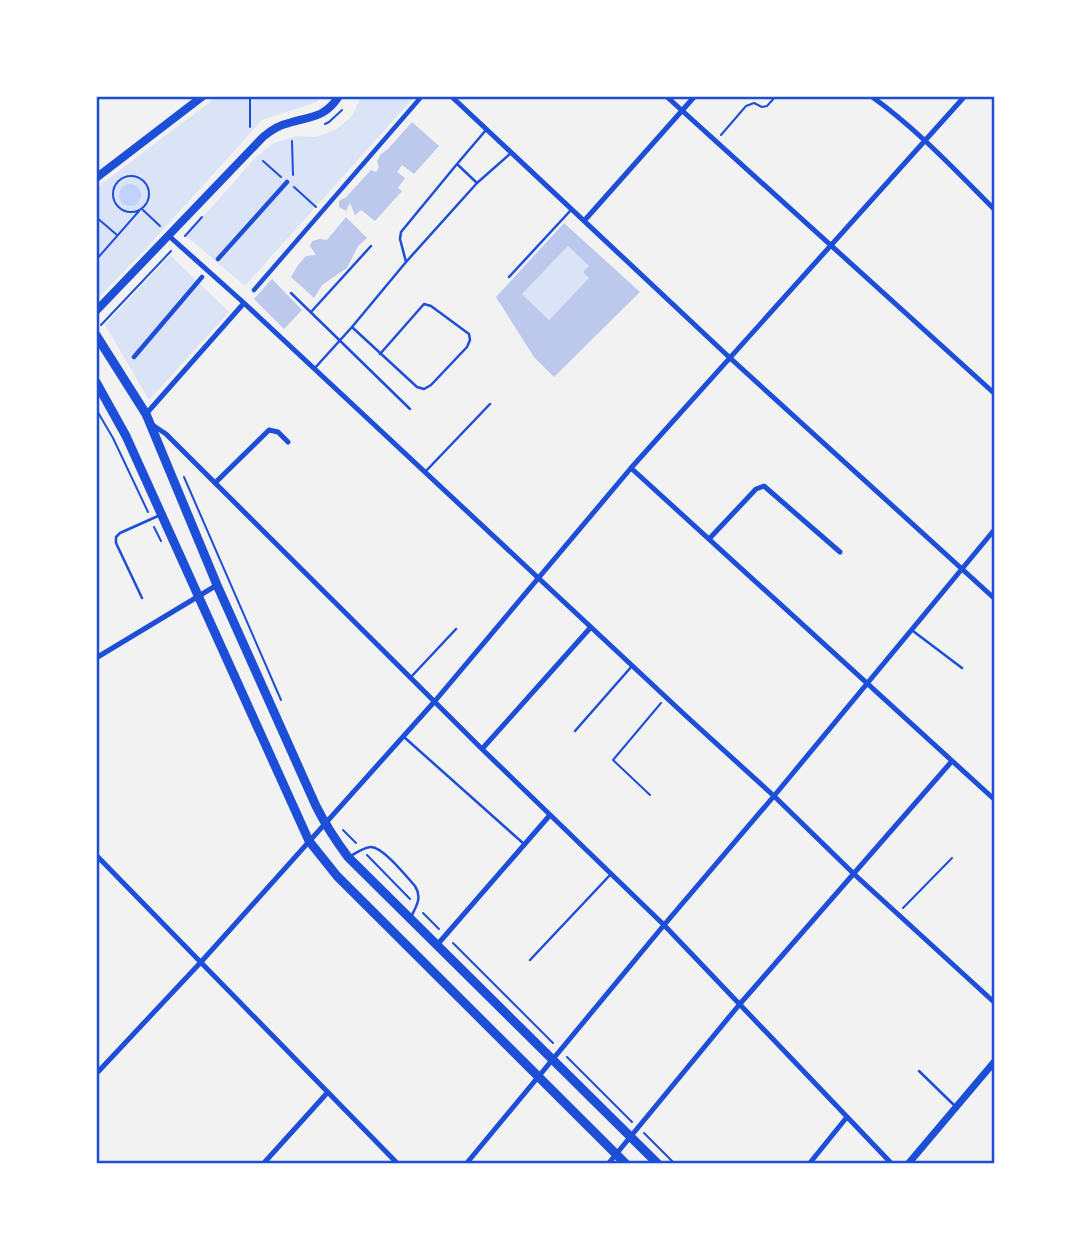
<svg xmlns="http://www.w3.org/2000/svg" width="1091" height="1260" font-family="Mulish,sans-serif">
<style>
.green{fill:#dbe4f7}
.water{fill:#bfd3fe}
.building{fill:#bdc9ec;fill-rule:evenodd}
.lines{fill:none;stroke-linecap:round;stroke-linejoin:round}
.path{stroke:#1d4ed8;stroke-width:2}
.service{stroke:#1d4ed8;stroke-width:2.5}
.pedestrian{stroke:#1d4ed8;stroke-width:4.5}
.minor{stroke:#1d4ed8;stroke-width:5}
.tertiary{stroke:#1d4ed8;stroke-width:7}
.secondary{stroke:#1d4ed8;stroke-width:8}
.primary{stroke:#1d4ed8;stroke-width:9}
.neatline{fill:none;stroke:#1d4ed8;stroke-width:2.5}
</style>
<rect width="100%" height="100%" fill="#f2f2f2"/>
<path class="green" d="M218 96H323L317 102 262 120 141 254 96 300V188Z
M361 96H415L245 286 186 236 256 157 274 143 296 136 315 137 337 129 352 116Z
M568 246 589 266V278L549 320 522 294Z
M170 255 229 312 149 400 105 325Z"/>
<path class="water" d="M119 195a11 11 0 1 1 22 0a11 11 0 1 1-22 0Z"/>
<path class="building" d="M412 122 439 146 414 174 402 165 397 172 405 178 398 188 402 191 375 221 361 210 355 215 350 203 346 211 339 207V201L346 197 371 170 376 172 379 167 377 161 381 154 388 149Z
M346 217 367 238 358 246 347 268 322 285 314 298 291 277 298 265 306 256 316 255 310 246 312 241 320 239 327 240Z
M564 223 640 292 554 377 534 357 496 297ZM568 246 589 266 583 272 589 278 549 320 522 294Z
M272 279 302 310 284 329 254 299Z"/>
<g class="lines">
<path class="path" d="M325 124 329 122 342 110
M250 127V96
M721 135 746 106 754 103 762 107 767 106 776 96
M292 141 293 175
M263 161 281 177
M113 194a18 18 0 1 1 36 0a18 18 0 1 1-36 0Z
M294 187 316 207
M143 210 160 226
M96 217 117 235
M185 236 202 217
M96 260 139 211
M101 325 171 251
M96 409 113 438 148 512
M184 477 281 700
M154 527 161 541
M650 795 613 760 661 703
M343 830 356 843
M367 855 410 899
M903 908 952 858
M423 913 439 929
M453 943 553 1043
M567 1057 632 1122
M644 1133 675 1164"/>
<path class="service" d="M457 164 486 130
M406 262 400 239 401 232 457 164 477 183
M509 277 571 210
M291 293 410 409
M311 312 371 246
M353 328 417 387 424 389 431 385 467 347 470 340 469 334 431 306 424 304 380 354
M314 369 352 327 406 262 477 183 511 153
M425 472 490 404
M142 598 116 543V537L120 533 158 516
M913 631 962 668
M411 677 456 629
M575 731 632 666
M404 737 524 844
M349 857C356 853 364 847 371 847 383 847 406 876 415 886 422 897 417 905 412 915
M530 960 611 874
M919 1071 956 1107"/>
<path class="pedestrian" d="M218 259 287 182
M254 290 422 96
M134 357 202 277"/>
<path class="minor" d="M451 96 729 357 995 599
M666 96 995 394
M871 96C917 129 955 170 995 210
M584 221 695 96
M169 236 244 303 685 715 774 796 854 874 995 1003
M146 414 244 303
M151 424 166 434 482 749 664 925 892 1164
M631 468 995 800
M215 483 269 430 278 432 288 442
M709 539 756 489 764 486 840 552
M96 658 217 585
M482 749 591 627
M96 855 398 1164
M437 945 550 815
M96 1074 201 962 435 701 631 468 965 96
M263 1164 328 1092
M466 1164 664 925 774 796 995 529
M608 1164 739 1005 952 761
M809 1164 847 1117"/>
<path class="tertiary" d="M908 1164 995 1061"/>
<path class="secondary" d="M96 178 203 96
M96 311 263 137C271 130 279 125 289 123 311 116 325 118 339 96"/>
<path class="primary" d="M96 335 146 414 217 585 316 806C325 824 336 841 348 857L658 1164
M96 382 126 436 309 841 337 876 626 1164"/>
</g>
<rect width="1091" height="1260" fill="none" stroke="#ffffff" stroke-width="196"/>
<rect x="98" y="98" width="895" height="1064" class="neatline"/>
</svg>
